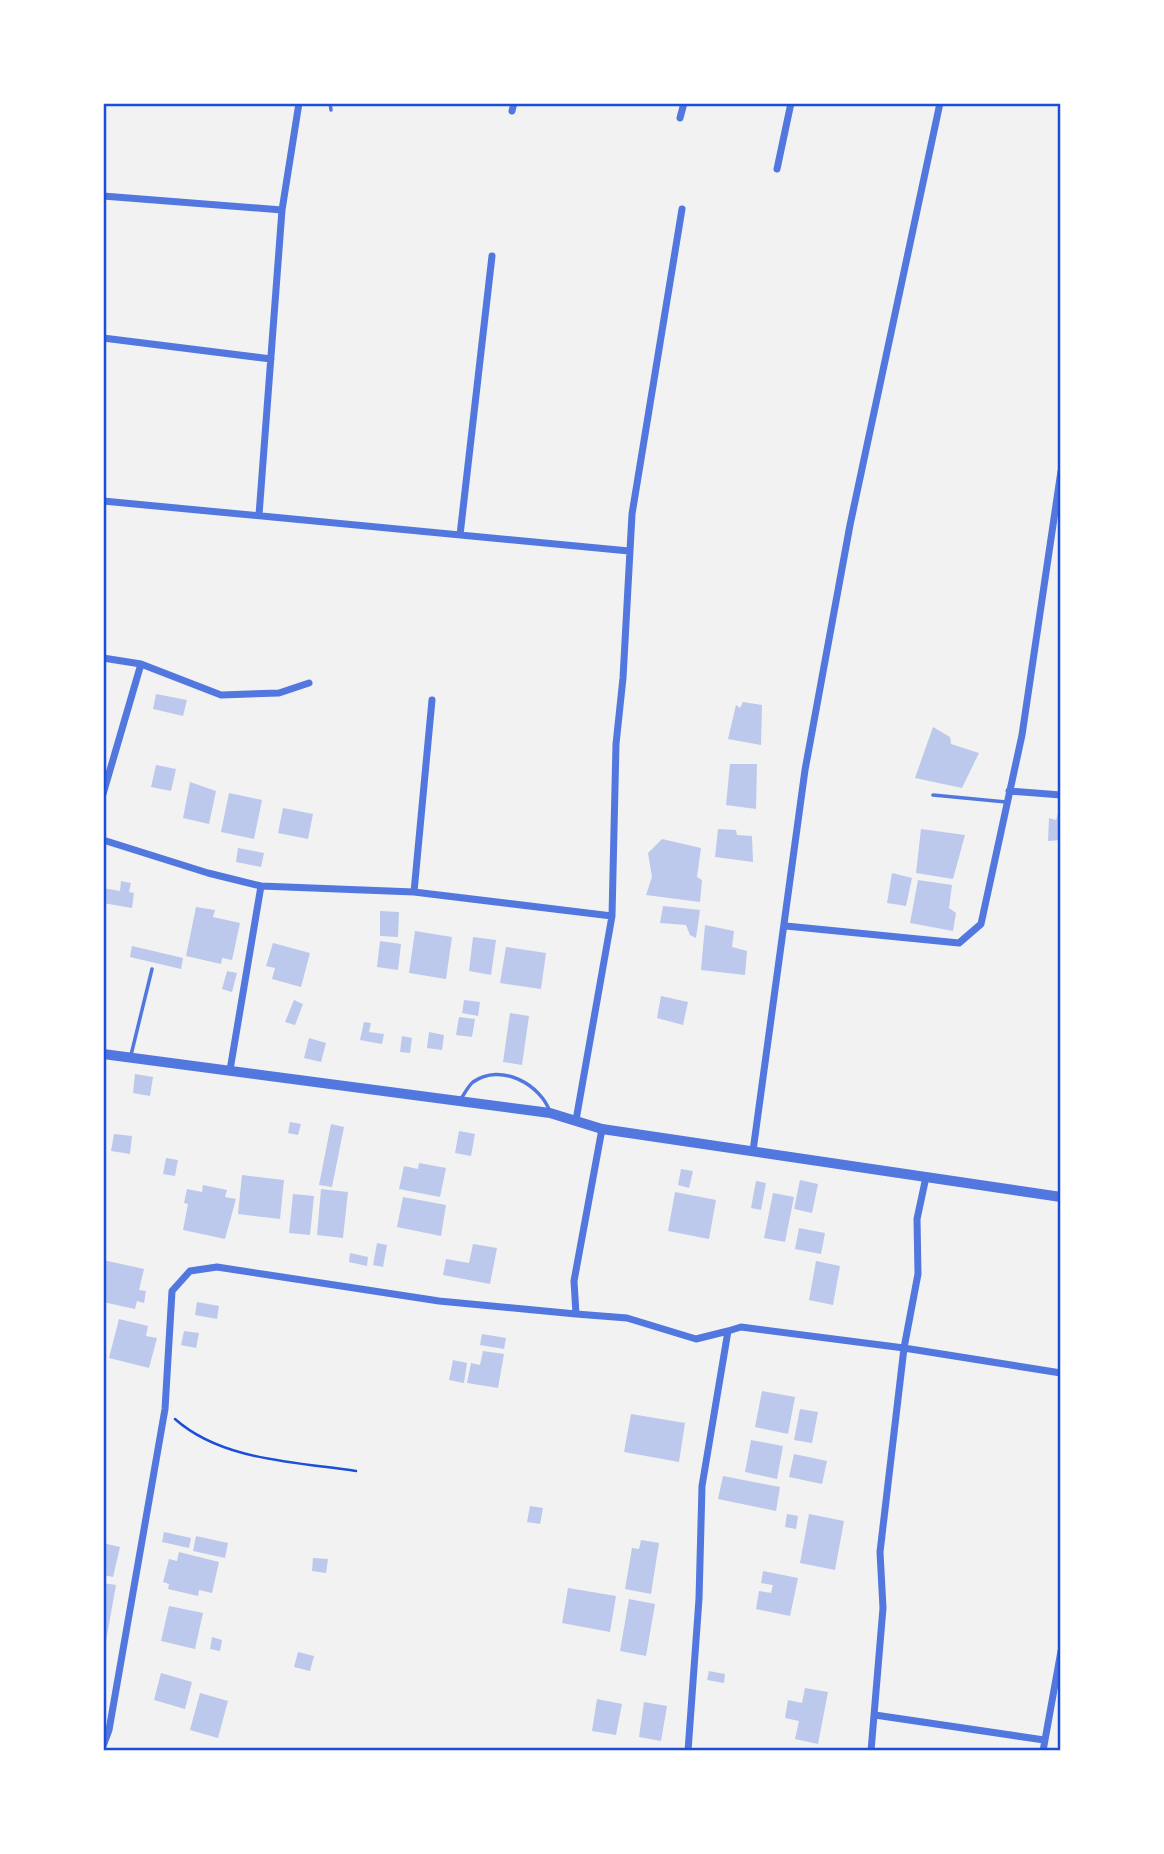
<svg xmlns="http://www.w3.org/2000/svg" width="1164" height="1854" font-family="'Roboto Condensed',sans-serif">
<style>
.building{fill:#bdc9ec}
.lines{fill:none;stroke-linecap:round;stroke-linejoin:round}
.path{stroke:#1d4ed8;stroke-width:2.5}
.service{stroke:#5277de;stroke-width:3.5}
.minor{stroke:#5277de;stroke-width:7}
.tertiary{stroke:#5277de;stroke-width:10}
.neatline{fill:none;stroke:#1d4ed8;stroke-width:2.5}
</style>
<rect width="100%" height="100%" fill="#f2f2f2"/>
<path class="building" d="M156 694 187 700 183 716 153 709Z
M743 702 762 705 761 745 728 739 736 705 740 708Z
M933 727 950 737 951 744 979 753 962 788 915 778Z
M730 764H757L756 809 726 805Z
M156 765 176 769 171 791 151 787Z
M190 782 216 791 209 824 183 818Z
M229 793 262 800 254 839 221 832Z
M283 808 313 814 308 839 278 833Z
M1058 813 1061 840 1048 841 1049 818 1056 820Z
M718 829 736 830 737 835 752 836 753 862 715 857Z
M921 829 965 835 953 879 916 873Z
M662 839 701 848 697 877 702 880 700 902 646 895 652 877 648 853Z
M238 848 264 853 261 867 236 862Z
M892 873 912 878 906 906 887 903Z
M918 880 952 885 949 908 956 913 953 931 910 923Z
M121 881 131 883 129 892 134 893 132 908 103 903V888L120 891Z
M663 906 700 910 696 938 690 935 686 925 660 923Z
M196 907 215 910 213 917 240 923 232 960 222 958 221 964 186 956Z
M380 911 399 912 398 937 380 936Z
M705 925 734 931 732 947 747 951 745 975 701 970Z
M415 931 452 937 446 979 409 973Z
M473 937 496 940 491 975 469 971Z
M380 941 401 944 398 970 377 967Z
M273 943 310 953 301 987 272 979 275 968 266 966Z
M132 946 183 958 181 969 130 957Z
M506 947 546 953 541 989 500 983Z
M227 971 237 973 232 992 222 989Z
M661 996 688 1002 683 1025 657 1018Z
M294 1000 303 1004 295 1025 285 1022Z
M464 1000 480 1002 478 1016 462 1013Z
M510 1013 529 1016 522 1065 503 1062Z
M459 1017 475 1019 472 1037 456 1035Z
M364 1022 371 1023 369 1032 384 1034 382 1044 360 1040Z
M429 1032 444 1035 442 1050 427 1048Z
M402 1036 412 1038 410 1053 400 1052Z
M309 1038 326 1043 321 1062 304 1058Z
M135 1074 153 1077 150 1096 133 1093Z
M290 1122 301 1124 298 1135 288 1133Z
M331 1124 344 1127 332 1187 319 1185Z
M459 1131 475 1134 471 1156 455 1153Z
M114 1134 132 1136 130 1154 111 1151Z
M166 1158 178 1160 175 1176 163 1174Z
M419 1163 446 1168 440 1197 399 1189 404 1166 418 1169Z
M681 1169 693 1171 689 1188 678 1185Z
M242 1175 284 1180 280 1219 238 1214Z
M800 1180 818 1184 812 1213 794 1209Z
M756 1181 766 1183 761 1210 751 1208Z
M203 1185 227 1190 225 1197 236 1199 225 1239 183 1230 188 1204 184 1203 187 1189 202 1192Z
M321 1189 348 1192 343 1238 317 1235Z
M675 1192 716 1200 709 1239 668 1231Z
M773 1193 794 1197 785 1242 764 1238Z
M293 1194 314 1196 310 1235 289 1233Z
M403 1197 446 1205 441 1236 397 1227Z
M799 1228 825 1233 821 1254 795 1249Z
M377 1243 387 1245 383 1267 373 1265Z
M473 1244 497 1248 490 1284 443 1275 446 1259 469 1263Z
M350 1253 368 1257 367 1266 349 1262Z
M103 1260 144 1269 139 1290 146 1291 144 1303 137 1301 135 1309 103 1302Z
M816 1261 840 1266 833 1305 809 1300Z
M197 1302 219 1306 217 1319 195 1315Z
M119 1319 148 1326 146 1336 157 1338 149 1368 109 1358Z
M184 1331 199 1333 196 1348 181 1345Z
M482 1334 506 1338 504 1349 480 1345Z
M483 1351 504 1354 498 1388 467 1383 471 1363 480 1365Z
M453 1360 467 1363 464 1383 449 1380Z
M762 1391 795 1397 788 1434 755 1427Z
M800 1409 818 1412 812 1443 794 1440Z
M631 1414 685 1423 679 1462 624 1452Z
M751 1440 783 1446 777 1479 745 1472Z
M794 1454 827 1461 822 1484 789 1477Z
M723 1476 780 1487 776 1511 718 1499Z
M530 1506 543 1508 540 1524 527 1522Z
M787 1514 798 1516 796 1529 785 1527Z
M809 1514 844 1521 835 1570 800 1563Z
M164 1532 191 1538 189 1548 162 1542Z
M196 1536 228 1543 225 1558 193 1551Z
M641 1540 659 1543 651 1594 625 1589 632 1548 639 1549Z
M103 1543 120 1547 113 1577 103 1575Z
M179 1552 219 1562 212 1593 199 1590 198 1596 168 1589 169 1584 163 1582 169 1559 177 1561Z
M313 1558 328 1559 326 1573 312 1571Z
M763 1571 798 1578 790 1616 756 1609 759 1591 771 1593 773 1585 761 1583Z
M103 1583 116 1585 106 1641 103 1640Z
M568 1588 616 1596 610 1632 562 1623Z
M629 1599 655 1604 646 1656 620 1651Z
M169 1606 203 1613 195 1649 161 1641Z
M212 1637 222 1640 220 1651 210 1649Z
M298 1652 314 1656 310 1671 294 1667Z
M709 1671 725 1674 724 1683 707 1680Z
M161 1673 192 1682 185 1709 154 1700Z
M805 1688 828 1692 818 1744 795 1739 799 1721 785 1718 788 1700 802 1703Z
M200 1693 228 1701 218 1738 190 1730Z
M597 1699 622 1704 616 1735 592 1731Z
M644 1702 667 1706 661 1741 639 1737Z"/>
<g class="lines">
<path class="path" d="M175 1419C222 1461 297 1462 356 1471"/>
<path class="service" d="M330 103 331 110
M933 795 1006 802
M131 1055 152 969
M460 1100C464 1095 468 1086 473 1082 501 1062 541 1085 550 1112"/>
<path class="minor" d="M512 111 514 103
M680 118 684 103
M777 169 791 103
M103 196 282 210 259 515
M282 210 299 103
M103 338 271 359
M103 501 629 551
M460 535 492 256
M103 658 141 664 221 695 279 693 309 683
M1009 791 1061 795
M103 794 141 664
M103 840 208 873 261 886 230 1070
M261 886 414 892 612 916
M414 892 432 700
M786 926 959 943 981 924 1022 735 1061 471
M576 1120 612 916 616 744 623 678 632 514 682 209
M602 1129 574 1281 576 1314 627 1318 696 1339 728 1331 702 1486 699 1599 688 1751
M753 1151 805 770 850 525 940 103
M728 1331 741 1327 904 1348 1061 1373
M875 1715 1044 1740
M103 1746 109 1730 165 1409 172 1291 190 1271 217 1267 439 1301 576 1314
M871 1751 883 1608 880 1552 904 1348 918 1274 917 1219 926 1177
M1043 1751 1061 1651"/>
<path class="tertiary" d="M103 1054 550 1113 602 1129 1061 1197"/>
</g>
<rect width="1164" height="1854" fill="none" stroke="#ffffff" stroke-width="210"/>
<rect x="105" y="105" width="954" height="1644" class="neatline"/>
</svg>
